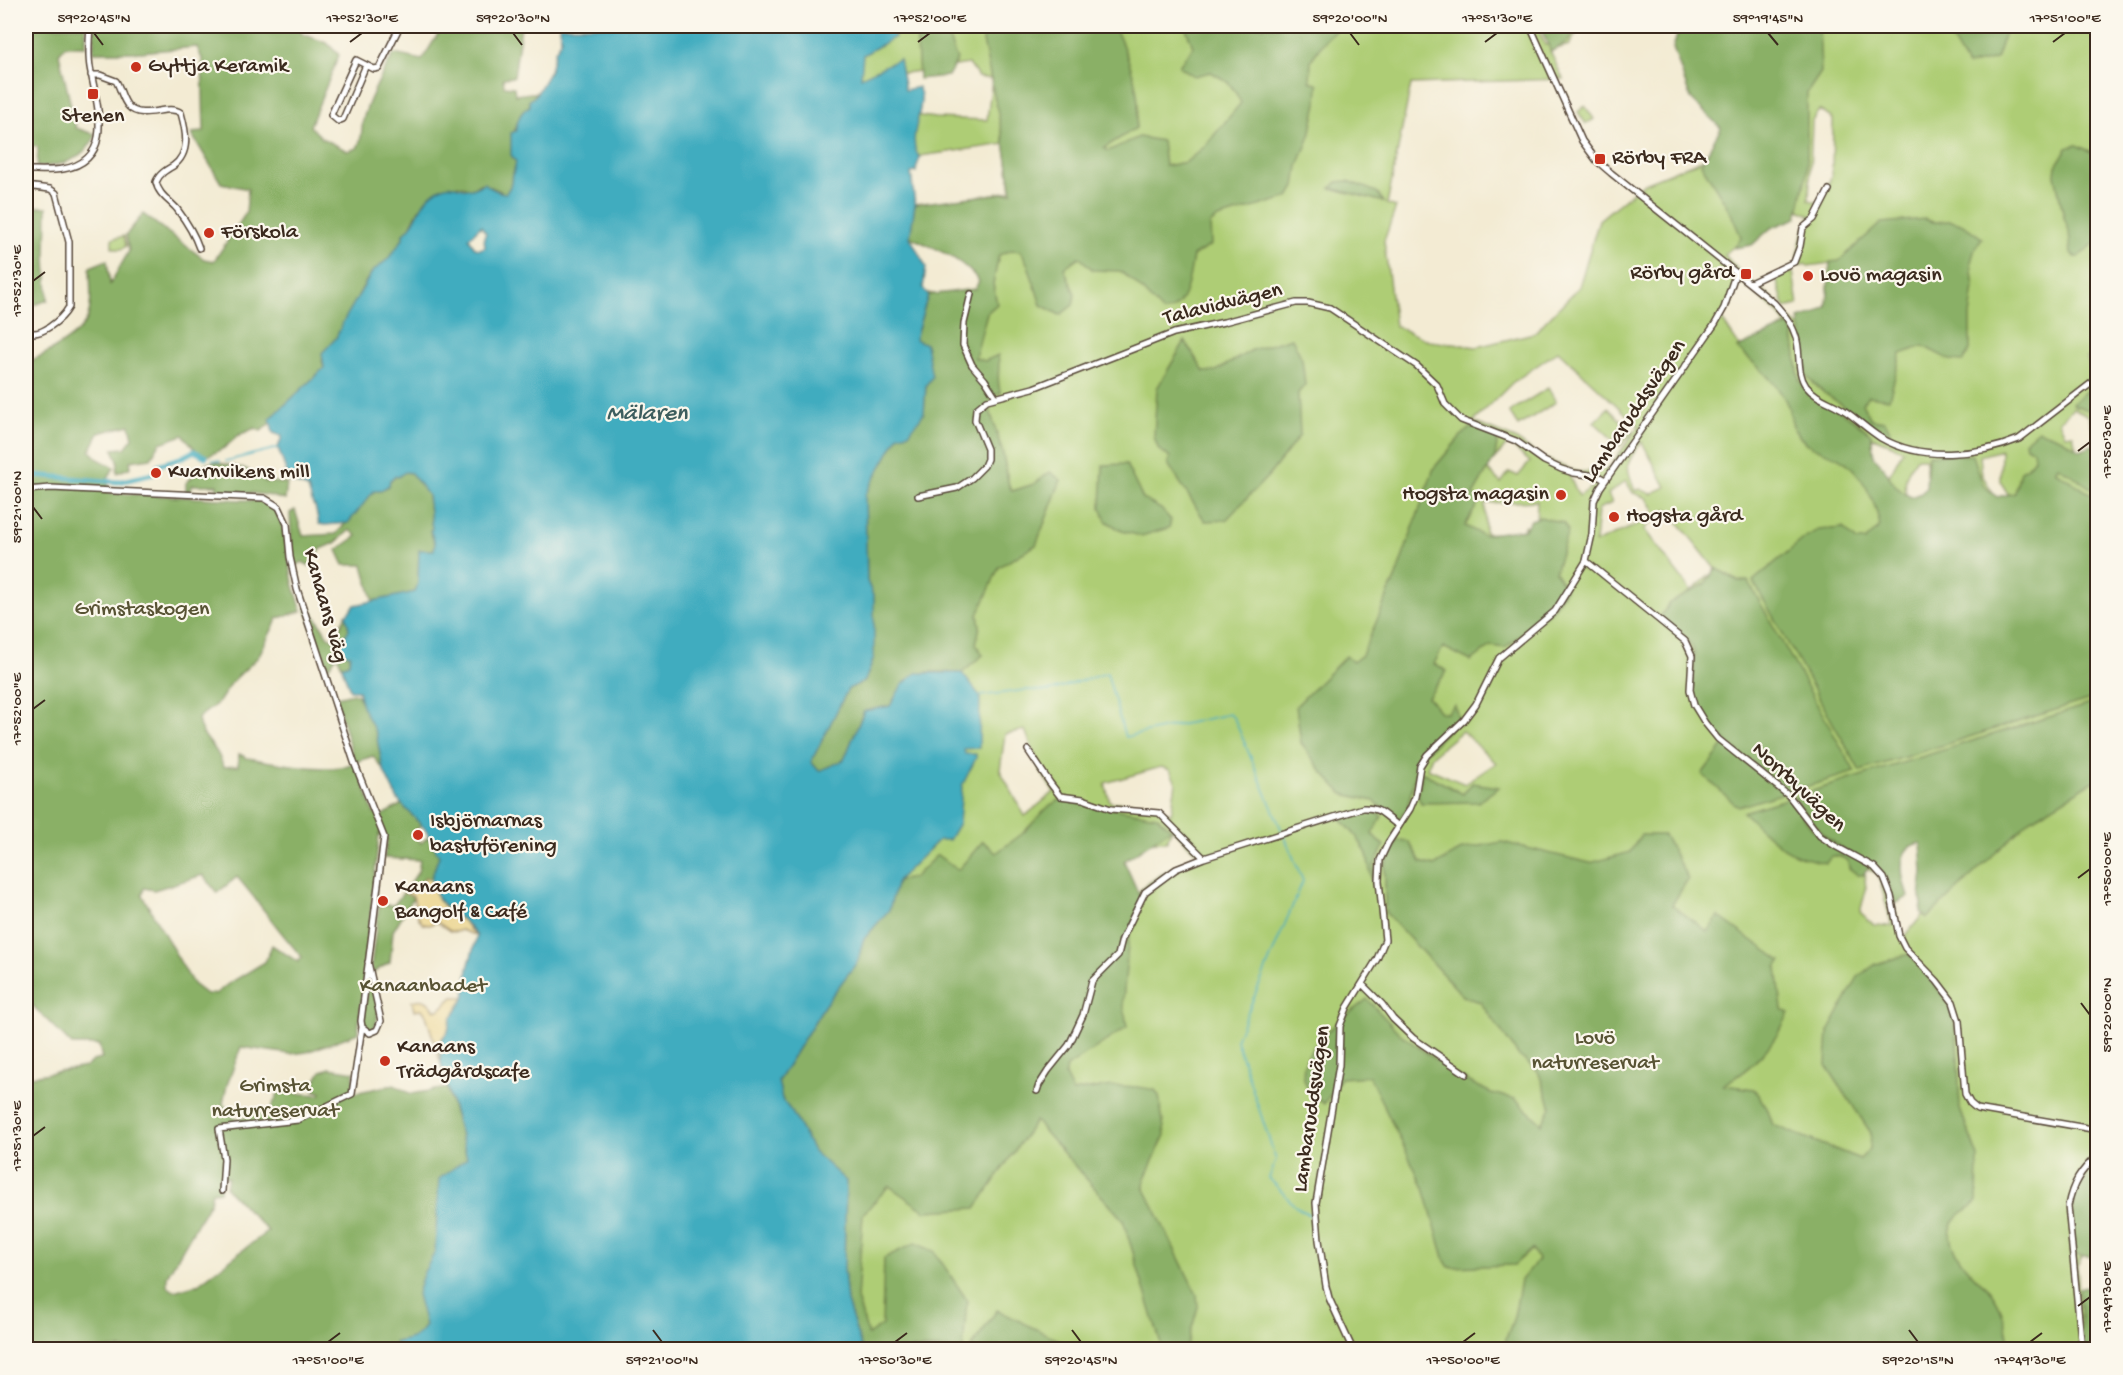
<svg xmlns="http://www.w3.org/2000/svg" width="2123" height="1375" font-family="'Gochi Hand',sans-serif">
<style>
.green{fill:#aecd75;stroke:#747c4a;stroke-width:1.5;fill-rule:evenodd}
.forest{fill:#8ab066;stroke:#626d42;stroke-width:1.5;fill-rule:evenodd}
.sand{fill:#eeda9e;stroke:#94825e;stroke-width:1.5}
.water{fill:#40acbf;stroke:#3e6b6e;stroke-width:1.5;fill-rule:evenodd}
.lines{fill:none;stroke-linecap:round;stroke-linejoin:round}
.stream{stroke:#40acbf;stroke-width:1.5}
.canal{stroke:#40acbf;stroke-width:5}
.minor-casing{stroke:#574739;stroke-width:8}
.minor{stroke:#fff;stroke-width:5}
.ticks{fill:none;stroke:#3b2a1e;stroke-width:2}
.poi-dot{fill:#c8321e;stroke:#fbf7ec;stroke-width:2}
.labels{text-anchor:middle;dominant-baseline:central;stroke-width:4.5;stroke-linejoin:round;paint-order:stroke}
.poi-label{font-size:22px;fill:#3b2a1e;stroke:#fbf7ec;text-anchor:start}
.street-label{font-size:22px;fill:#3b2a1e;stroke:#fbf7ec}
.park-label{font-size:22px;fill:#585334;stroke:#fbf7ec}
.water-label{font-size:24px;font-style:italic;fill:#3d5e5e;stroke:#fbf7ec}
.neatline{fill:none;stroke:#3b2a1e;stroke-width:2}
.ticks-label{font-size:15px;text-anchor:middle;fill:#3b2a1e}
</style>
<rect width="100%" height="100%" fill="#fbf7ec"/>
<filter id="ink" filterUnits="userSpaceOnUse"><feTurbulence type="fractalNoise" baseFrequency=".0167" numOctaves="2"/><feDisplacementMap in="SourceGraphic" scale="12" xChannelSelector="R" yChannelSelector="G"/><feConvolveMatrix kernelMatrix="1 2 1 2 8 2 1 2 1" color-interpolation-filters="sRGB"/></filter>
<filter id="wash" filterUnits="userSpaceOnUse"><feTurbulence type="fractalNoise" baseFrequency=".008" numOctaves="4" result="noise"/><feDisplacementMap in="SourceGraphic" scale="24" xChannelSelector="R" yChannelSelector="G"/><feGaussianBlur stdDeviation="1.35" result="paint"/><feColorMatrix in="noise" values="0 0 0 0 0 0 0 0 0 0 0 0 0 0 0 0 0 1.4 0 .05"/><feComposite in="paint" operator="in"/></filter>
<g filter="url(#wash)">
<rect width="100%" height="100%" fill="#f3ebd3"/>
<path class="green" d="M725 26H1537L1545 45 1565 39 1560 26H1581L1569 45 1550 51 1563 79 1411 84 1387 204 1396 207 1384 241 1395 326 1429 341 1477 347 1534 333 1579 287 1599 220 1644 183 1722 152 1733 26H2097L2098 333 2089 338 2098 354 2087 358 2094 379 2097 377V443L2089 416 2073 408 2059 421 2065 435 2073 434 2078 458 2098 454V1249L2086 1250 2077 1265 2080 1305 2097 1349 623 1350ZM969 64 978 77 992 79 987 120 935 118 901 113 898 74ZM1819 110 1833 119 1832 175 1820 203 1809 200 1812 121ZM1005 144 1011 191 919 206 903 204 899 159ZM1790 206 1810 215 1800 243 1797 262 1800 266 1805 264 1808 266 1830 263 1827 306 1798 326 1780 310 1781 305 1741 273 1724 254ZM912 221 1003 231 972 302 904 288ZM1739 279 1780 315 1786 324 1748 352 1738 344 1722 320 1731 303ZM1558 351 1639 426 1609 468 1598 471 1577 472 1541 457 1515 439 1473 422 1512 383ZM1874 437 1903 450 1889 476 1868 466 1867 448ZM1642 442 1666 487 1651 494 1640 489 1635 491C1626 465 1624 464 1642 442ZM1508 443 1530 462 1518 476 1509 472 1501 483 1487 469ZM2001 450 2000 481 2010 497 2000 504 1982 475 1980 456ZM1917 458H1926V475L1938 503 1907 505C1905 483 1902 476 1917 458ZM1568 473 1596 477 1598 483 1579 496ZM1626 481 1633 493 1647 498 1655 511 1637 525 1595 543 1598 509 1612 503 1608 494ZM1537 501 1536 526H1524L1522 534 1485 533V503ZM1668 509 1716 570 1691 591 1644 529ZM1025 730 1042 774 1054 792 1025 816 1000 770 1005 734ZM1462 731 1496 763 1465 784 1427 768 1432 756ZM1161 767 1170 770 1176 783 1171 814 1150 804 1110 802 1105 783ZM1937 827 1967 881 1948 896 1927 909 1903 939 1885 872 1887 860ZM1172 828 1199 856V859C1177 864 1152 877 1137 894L1123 866 1134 842 1167 841ZM1864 866 1878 874 1892 926 1874 925 1860 912 1866 890Z
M1585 106 1594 119 1586 124 1578 112Z
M124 236 126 246C122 250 117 250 112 247V239Z
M1793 272 1798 305 1785 308 1775 275Z
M1548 388 1556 402 1518 426 1509 412Z
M1608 408 1633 432 1620 446 1594 422Z"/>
<path class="forest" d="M26 26H86V46H65L59 54 76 128 96 135C82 161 64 165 37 167L38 147 26 144Z
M95 26H297L302 34 327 43 339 55 310 126 323 139 348 151 357 148C363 138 361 131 363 120 369 97 382 74 394 54L422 60 443 26H521L514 77 503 78 504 86 514 87 515 95 539 92 529 101 530 106C516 113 507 149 516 162L510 187 506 193H502L501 191 481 183 472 189 458 185 419 209 408 231 403 234V239C399 245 394 252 390 257 384 264 374 268 369 276 358 295 348 316 337 336 333 344 326 352 322 360L324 368 270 419 271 422 261 431 255 428 239 435 224 448 208 456 197 451 183 435 160 443 151 458 130 461 131 467 117 473 118 461 113 449 125 448 133 438 130 425 99 433 90 451 98 459 114 467 108 479V493L259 501 268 504 278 512 284 533 293 583 302 611 278 618 258 657 232 682 219 702 198 718C199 738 219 746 223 767L238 766 239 754 247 758C269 761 341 777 354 761L336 699 337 697 353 693 358 695 376 733 383 769 373 756 356 762 374 814 383 815 402 804 421 825 413 833 421 843 429 836 439 856 431 879 424 878 417 890 404 892 418 872 420 860 384 858 387 840 379 834 358 1033 307 1052 290 1054 241 1047 227 1085 223 1103 229 1113 237 1120 270 1110 279 1092 320 1095 321 1093 314 1090 315 1082 321 1071 330 1068 354 1072 353 1093 394 1085 411 1094 447 1088 467 1158 437 1215 435 1253 423 1274 425 1325 419 1335 415 1338 396 1342 393 1349H26V1077L86 1067 92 1061 102 1059 99 1045H72L26 999V484H30L33 471H26V362C41 358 81 335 87 319 93 304 90 283 90 267L107 260 110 284 129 251 126 235 143 214 204 259 214 261 246 213 248 189 221 183 191 133 204 132 202 59 197 47 141 52H93ZM203 875 217 893 237 877C260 903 278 931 302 957L298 962 272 945 265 962 228 984 215 994H206L193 984 142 895 144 888 154 890ZM222 1176 228 1177 226 1188 268 1231 198 1284 174 1291 167 1286V1276L210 1202 212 1192 220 1191Z
M916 26H957L949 39 957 60 948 76 919 79Z
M980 26H1114C1125 49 1137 77 1138 104 1138 111 1137 120 1136 128L1104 148 1108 151 1139 137 1162 141 1165 166 1186 162 1205 146 1241 103C1232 84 1229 82 1211 72L1194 76 1179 66 1193 47 1185 26H1341L1326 39 1311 60 1310 81 1318 85 1317 103 1310 136 1298 166 1295 187 1289 197 1218 218 1210 224 1211 245 1193 256C1189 276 1188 309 1163 312L1134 282 1120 271 1093 270 1079 257 1064 268 1075 294 1073 305 1060 315 1041 305 1028 265 1021 251 1012 250 999 255 993 284 997 304 987 313 975 358 985 361 998 355C1001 369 995 381 1001 393L991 396 989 407 1003 454 1009 486 1012 491 1034 484 1050 472 1061 480 1036 545 999 567 978 615 980 626 976 644 983 655 962 673C920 671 912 668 890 706L864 711 844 760 819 771 811 762 848 689 865 681 874 598 867 581 865 495 899 435 924 413 926 385 915 339 928 295 975 289 979 281C962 258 936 249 910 237L915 204 1012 192 1004 143Z
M1540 26H1578L1568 41 1551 52Z
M1680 26H1819L1821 72 1807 93V172L1797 218 1771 228 1752 245 1735 248 1741 237 1730 211 1701 164 1721 128 1691 99 1673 48Z
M1944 26H2006V29L1996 59 1967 66Z
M2076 145 2097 154 2098 240 2079 257H2075L2071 254 2069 231 2064 218 2055 175 2056 166 2067 148Z
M1348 181 1377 192 1384 202 1331 188 1337 182Z
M31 207H47L46 256 48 300 32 306 26 258Z
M1925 219C1937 225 1939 220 1950 221 1962 222 1973 232 1982 238L1975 248 1971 262 1974 287 1970 316V351L1963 361 1950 360 1923 346 1901 354 1889 399 1868 396 1862 403 1871 419 1885 421 1890 431V437L1824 393 1806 376 1805 350 1799 319 1815 314 1827 307 1830 262 1839 261 1881 223Z
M1789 325 1793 333 1799 379C1810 400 1829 404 1848 416 1856 421 1863 428 1871 434L1874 457C1891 471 1888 486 1911 497L1921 493 1926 488 1928 454 1973 455 1983 485 1997 497 2015 493 2020 471 2027 468 2034 458 2033 450 2026 446 2025 441 2038 430 2062 439 2080 450 2096 444 2097 439V492L2058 466 2055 471 2097 498V697L1860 771 1753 581 1807 536 1818 530 1843 528 1857 541H1865L1880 527C1876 503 1862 470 1839 458 1821 449 1807 450 1794 429 1791 422 1791 413 1788 406 1780 385 1754 363 1737 348Z
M1292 338 1302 359 1305 385 1298 393 1300 435 1270 474 1226 520 1205 521 1168 464 1170 457 1159 450 1154 437 1157 388 1185 341 1204 372 1216 371 1252 350Z
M2097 382V431C2096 411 2092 410 2073 405L2072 403Z
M1471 427 1481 428 1498 438 1495 457 1473 495 1480 500 1465 526 1483 535 1525 529 1531 520 1540 517 1563 523 1568 531 1555 572 1566 589 1552 610 1505 648 1491 646 1471 661 1443 647 1434 664 1447 671 1428 697 1440 712 1447 713 1454 705 1459 719 1419 760 1407 809 1399 819 1393 817 1374 801 1343 794 1323 773 1301 743 1296 706 1346 656 1353 662 1362 655 1396 576 1434 468 1461 436Z
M215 462 246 469 266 482 287 483 285 500 267 495 217 489V485H191L190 491H186V483L205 464Z
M1126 464 1143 499 1161 509 1171 520 1169 528 1141 536 1122 531 1106 521 1101 507 1103 465Z
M405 472 412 473 428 495 432 529 430 531 435 543 434 550H419L418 583 415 592 384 600H373L363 565H344L337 550 357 536 350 530 335 543 321 549 310 566 302 562 296 566 292 553 290 513 295 510 303 536 336 534 374 491H381L389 485 390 480Z
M1716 568 1738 581H1748L1855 772 1789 792C1758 766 1718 744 1699 708 1686 685 1699 665 1693 649 1688 636 1670 626 1660 617L1670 603 1705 584Z
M308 604 327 635 334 640 346 615 349 629V663L342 666 337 655 328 668 306 610Z
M2097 702V779L2030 820 1927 918 1921 913 1922 903 1920 897 1923 872 1921 843C1894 846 1902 879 1908 897L1895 904 1886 878 1880 870 1835 844 1823 834 1793 797Z
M1724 745 1784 793 1738 807 1702 774Z
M1422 772 1463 794 1472 783 1499 787 1478 802 1421 803 1418 796Z
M1789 798 1812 829 1869 866 1863 875H1858L1849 868 1848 861 1840 856H1832L1826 863C1784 856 1773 840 1743 812Z
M1060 800 1157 816 1171 829 1124 861 1141 899 1129 934 1123 1001 1127 1027 1067 1067 1065 1076 1073 1092C1099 1086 1129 1084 1155 1090L1159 1096 1165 1135 1145 1178 1144 1187 1197 1295 1198 1307 1186 1349H1157L1162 1347 1123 1220 1035 1121 976 1208 925 1211 889 1186 863 1214 857 1298 868 1335 882 1325 884 1258 915 1243 934 1251 967 1300 963 1349H862L847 1302 844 1269 846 1181 813 1151 793 1114 782 1099 778 1081 824 1006 857 961 863 940 889 910 897 881 913 878 937 855 958 870 983 841 996 853 1022 834 1050 805Z
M1360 812H1373L1382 816 1372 834 1384 846 1374 866 1373 888 1367 854 1357 837 1339 817Z
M1641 835H1664L1688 879 1672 905 1708 932 1718 916 1781 961 1777 967 1782 1009 1789 1013C1773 1047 1755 1066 1723 1085L1754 1089 1767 1108 1773 1125 1860 1159 1870 1149 1871 1133 1826 1065 1828 1032 1858 977 1876 964 1909 954 1951 1005 1957 1041 1960 1109 1978 1157 1977 1203C1972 1207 1963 1211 1958 1216 1939 1237 1959 1260 1974 1276 1979 1282 1987 1286 1991 1292 2004 1309 2007 1329 2010 1349H1504L1506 1339 1514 1317 1521 1280 1538 1260 1532 1249 1514 1265 1449 1267 1445 1261 1424 1188 1369 1076 1341 1078 1324 1104C1315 1097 1306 1090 1304 1078 1297 1048 1347 1016 1367 999L1399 1033 1458 1076 1491 1093 1515 1099 1542 1124 1551 1107 1538 1071 1519 1056 1480 1002 1463 996 1385 912V866L1398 840 1409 842 1421 862 1434 866 1463 849 1502 842 1590 863 1630 852Z
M403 893 411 894 413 898 393 931 390 962 373 973 371 967 379 905H394Z
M369 971C372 987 385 1017 372 1030L365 1026 363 1020Z
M2097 1162V1257L2071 1255 2075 1189 2085 1171Z
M2092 1287 2097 1291V1349H2082L2079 1288Z
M997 1310 1071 1346 1074 1349H970Z"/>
<path class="sand" d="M425 877 431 879 438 899 448 910 465 922 470 930 477 936 461 930 456 932 450 931 437 922 429 925 423 924 418 917 413 896 403 893 417 890Z
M453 997H464V999L456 1011 448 1031 440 1041 441 1064 426 1015 422 1009 414 1010 412 1001C424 997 428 1001 435 1010H439Z"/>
<path class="water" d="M560 26H893L895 37 863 55 861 77 899 59 905 90 918 87C920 91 922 96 921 101 920 120 907 142 920 158L917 166 916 172 911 173 915 204 910 237 926 267 923 288 928 295 915 339 926 344 932 377 926 385 924 413 909 433 899 435 865 495 867 581 874 598V657L865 681 848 689 811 762 819 771 844 760 864 711 890 706 902 685 916 673H962L980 696 979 748 964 749 965 754H976V758L962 786 959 823 949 840H939L897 881 889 910 863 940 858 961 824 1006 778 1081 782 1099 793 1114 813 1151 846 1181 844 1269 847 1302 862 1349H393L396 1342C410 1339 418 1338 425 1325L417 1294 423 1274 435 1252 439 1179 467 1158 441 1064 440 1041 448 1031 451 1018 464 999 468 968 477 936 465 922 448 910 438 899 431 879 439 856 425 829 398 800 383 769 376 733 362 706 358 690H350L342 668V666L349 663 350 655 341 652 340 646 349 629 346 615 355 605 415 592 418 583 419 550H434L435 543 430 530 432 529 428 495 411 473 405 472 398 477 395 476 390 480 389 485 380 491H374L348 523 325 525 319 524 315 506 313 505 308 488 290 482 289 479 278 448 282 436 273 433 270 419 324 368 322 353 336 338 343 322 372 272 388 259 403 239V234C421 221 417 197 445 186 455 183 462 190 472 189 477 188 480 184 485 183 489 188 500 193 506 193L510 187 516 162 511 155V133L516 131C517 120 520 111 530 106L529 101 536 95 550 71 555 51 561 41ZM481 226 486 233 484 237 485 247 480 249 475 248 469 238Z"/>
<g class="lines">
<path class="stream" d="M212 460 220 461
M226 461 278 448
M980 696 1026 690 1049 691 1107 673 1125 737 1229 714 1234 718 1282 831
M1284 835 1303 881 1236 1040 1276 1160 1269 1178 1295 1206 1313 1217"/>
<path class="canal" d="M158 465 181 458 194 451 206 457
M33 475 118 482 153 474"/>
</g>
</g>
<g filter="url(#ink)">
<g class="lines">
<defs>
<path id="minor" d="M1530 26 1582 141 1597 161 1611 173 1774 303C1783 313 1792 323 1796 337 1801 353 1796 372 1806 386 1816 399 1832 402 1845 411 1857 419 1868 430 1881 438 1921 461 1978 456 2019 439L2098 378
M366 65 343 119 338 121 331 115 356 60 374 69 379 68 400 26
M91 75H100L116 81C121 89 122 100 129 107 143 121 168 103 181 113 186 131 191 153 173 166 166 170 159 174 156 182 158 194 169 200 177 209 186 221 194 233 199 248
M26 170C38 170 51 171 63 169 117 160 96 103 90 67 88 54 89 39 90 26
M26 186 50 189 56 193 69 242V307C63 318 38 341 26 330
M1750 283 1794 262 1800 246 1803 228 1814 219 1829 190
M971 294 964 323 963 345 972 365 985 380 996 397
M26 490 51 488 264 498 279 507 287 524 290 557 297 589 354 762 384 837 361 1021 362 1027 370 1033 377 1030 381 1021 368 962
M918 496 957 488 972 478 984 466 987 459V449L975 420 976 409 987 400 1033 388 1174 333 1224 322 1296 303H1308L1330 308 1417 366 1437 385 1445 404 1461 420 1516 441 1544 461 1561 469 1574 473 1598 476 1605 480
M1586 561 1685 641 1692 656 1690 690 1694 705 1705 723 1718 739 1789 796 1820 836 1835 846 1874 867 1884 878 1891 896 1899 936 1905 948 1937 981 1953 1002 1959 1021 1965 1094 1970 1103 1977 1109 2098 1130
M1028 750 1050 783 1060 796 1083 799 1111 809 1159 813 1204 858 1363 808C1381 807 1385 817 1399 826
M1362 984 1382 1004 1393 1019 1413 1038 1466 1074
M1037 1091 1039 1085 1048 1071 1069 1045 1083 1015 1092 981 1118 955 1122 939 1145 892 1176 869 1204 858
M222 1191 224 1159 219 1129 298 1120 352 1094 362 1027
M1353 1350 1329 1298 1326 1286 1319 1240 1316 1203 1339 1065 1340 1026 1347 1008 1377 959 1385 940 1379 881 1380 860 1388 843 1410 809 1415 797 1420 766 1427 755 1464 720 1476 704 1499 658 1555 611 1586 561 1592 534 1594 501 1600 488 1715 324 1724 308 1736 272
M2082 1350 2068 1206C2072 1184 2081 1170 2098 1155"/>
</defs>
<use href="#minor" class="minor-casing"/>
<use href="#minor" class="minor"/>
</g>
</g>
<path class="ticks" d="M94 33 103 45M513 33 522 45M1350 33 1359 45M1768 33 1778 45M350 42 362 33M918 42 930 33M1485 42 1497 33M2053 42 2065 33M33 281 45 272M2078 451 2090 442M33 507 42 519M33 709 45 700M2078 878 2090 869M2081 1003 2090 1015M33 1136 45 1127M2078 1306 2090 1297M653 1330 662 1342M1072 1330 1081 1342M1909 1330 1918 1342M328 1342 340 1333M895 1342 907 1333M1463 1342 1475 1333M2030 1342 2042 1333"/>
<g class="poi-dot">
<circle cx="136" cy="67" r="6"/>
<rect x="87" y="88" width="12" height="12" rx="3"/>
<rect x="1594" y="153" width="12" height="12" rx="3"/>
<circle cx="209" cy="233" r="6"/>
<rect x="1740" y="268" width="12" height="12" rx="3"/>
<circle cx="1808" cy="276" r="6"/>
<circle cx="156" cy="473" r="6"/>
<circle cx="1561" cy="495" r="6"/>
<circle cx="1614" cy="517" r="6"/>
<circle cx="418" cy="835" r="6"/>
<circle cx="383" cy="901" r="6"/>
<circle cx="385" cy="1061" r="6"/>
</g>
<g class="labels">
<g class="poi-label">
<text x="148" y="67">Gyttja Keramik</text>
<text x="93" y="117" text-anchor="middle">Stenen</text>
<text x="1612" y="159">Rörby FRA</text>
<text x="221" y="233">Förskola</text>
<text x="1734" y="274" text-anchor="end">Rörby gård</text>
<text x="1820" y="276">Lovö magasin</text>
<text x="168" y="473">Kvarnvikens mill</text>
<text x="1549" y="495" text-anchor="end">Hogsta magasin</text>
<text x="1626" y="517">Hogsta gård</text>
<text x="430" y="822">Isbjörnarnas<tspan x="430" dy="25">bastuförening</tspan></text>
<text x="395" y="888">Kanaans<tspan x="395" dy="25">Bangolf &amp; Café</tspan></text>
<text x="397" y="1048">Kanaans<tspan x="397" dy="25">Trädgårdscafe</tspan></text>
</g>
<g class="street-label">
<text transform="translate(1223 305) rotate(-14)">Talavidvägen</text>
<text transform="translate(1635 412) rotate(-56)">Lambaruddsvägen</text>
<text transform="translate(324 606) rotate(74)">Kanaans väg</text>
<text transform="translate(1798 788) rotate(43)">Norrbyvägen</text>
<text transform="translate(1313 1109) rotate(-82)">Lambaruddsvägen</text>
</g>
<g class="park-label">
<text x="142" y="610">Grimstaskogen</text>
<text x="423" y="987">Kanaanbadet</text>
<text x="1595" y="1039">Lovö<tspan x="1595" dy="25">naturreservat</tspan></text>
<text x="275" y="1087">Grimsta<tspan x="275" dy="25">naturreservat</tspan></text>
</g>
<g class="water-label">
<text x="647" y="414">Mälaren</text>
</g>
</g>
<rect width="2123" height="1375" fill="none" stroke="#fbf7ec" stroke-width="66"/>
<rect x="33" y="33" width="2057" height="1309" class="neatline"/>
<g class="ticks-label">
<text x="94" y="22">59°20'45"N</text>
<text x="362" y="22">17°52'30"E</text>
<text x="513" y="22">59°20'30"N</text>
<text x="930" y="22">17°52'00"E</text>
<text x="1350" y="22">59°20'00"N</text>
<text x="1497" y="22">17°51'30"E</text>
<text x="1768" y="22">59°19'45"N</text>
<text x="2065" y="22">17°51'00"E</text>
<text transform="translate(16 281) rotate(-90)" y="5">17°52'30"E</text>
<text transform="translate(2106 442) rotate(-90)" y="5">17°50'30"E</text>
<text transform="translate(16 507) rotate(-90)" y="5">59°21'00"N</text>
<text transform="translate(16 709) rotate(-90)" y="5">17°52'00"E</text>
<text transform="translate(2106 869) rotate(-90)" y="5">17°50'00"E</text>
<text transform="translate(2106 1015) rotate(-90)" y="5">59°20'00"N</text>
<text transform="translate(16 1136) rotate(-90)" y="5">17°51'30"E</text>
<text transform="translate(2106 1297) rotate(-90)" y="5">17°49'30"E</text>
<text x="328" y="1364">17°51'00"E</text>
<text x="662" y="1364">59°21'00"N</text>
<text x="895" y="1364">17°50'30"E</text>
<text x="1081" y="1364">59°20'45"N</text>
<text x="1463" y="1364">17°50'00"E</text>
<text x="1918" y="1364">59°20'15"N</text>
<text x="2030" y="1364">17°49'30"E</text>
</g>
</svg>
